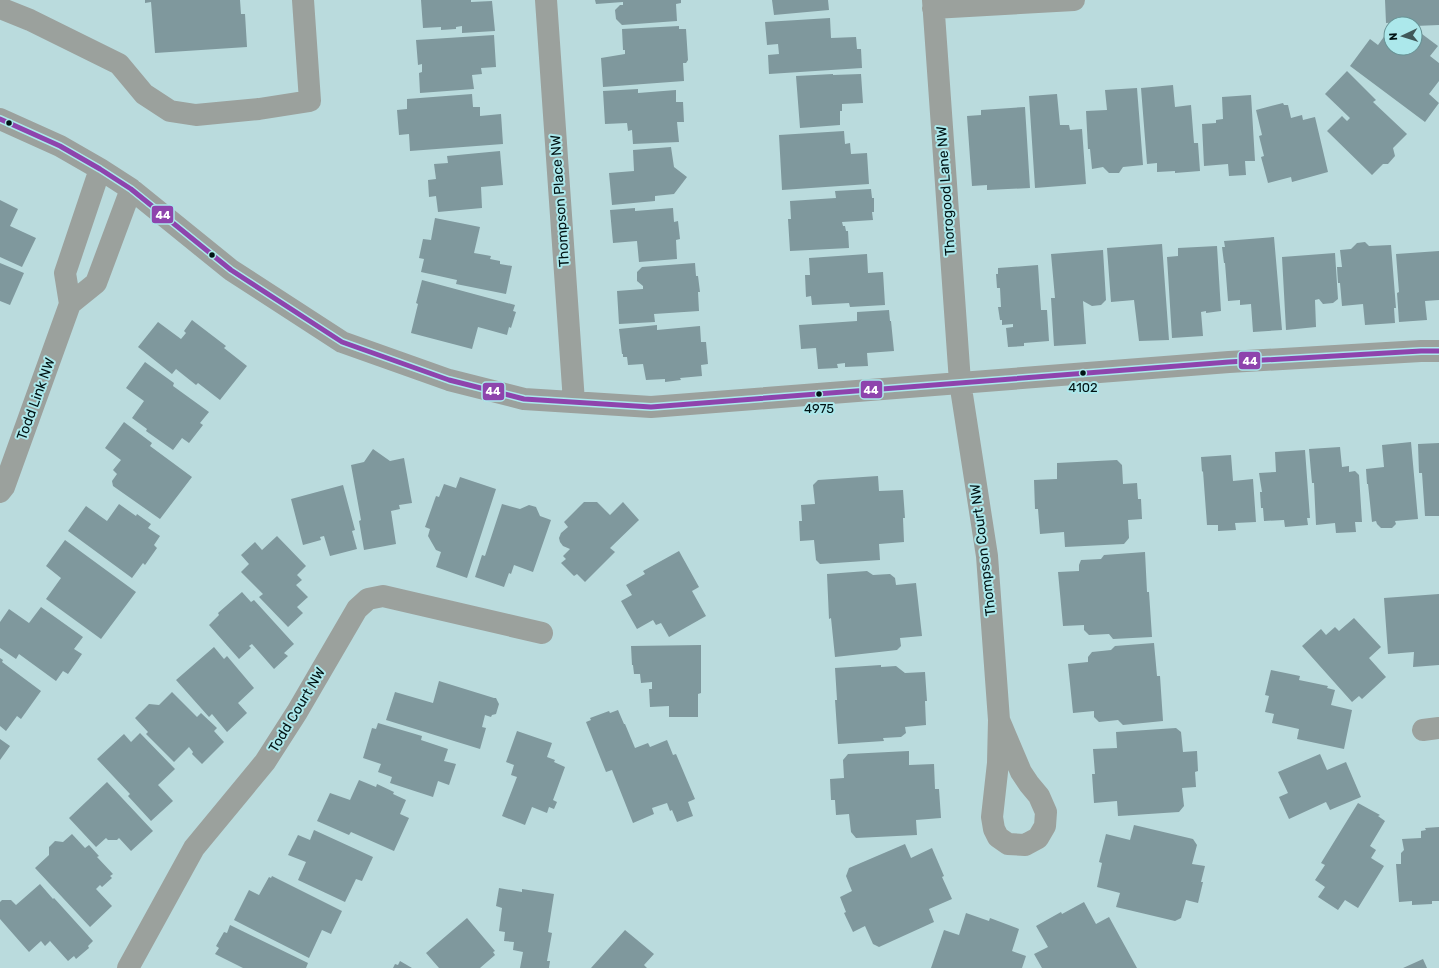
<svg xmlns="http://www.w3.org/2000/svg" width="1439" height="968" font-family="Rubik,sans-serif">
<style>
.building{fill:#7f989d}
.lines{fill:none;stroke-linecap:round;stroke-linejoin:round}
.minor{stroke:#9ba19d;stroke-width:22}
.bus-1-casing{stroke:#ace8eb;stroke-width:8}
.bus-1{stroke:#8e44ad;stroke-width:5}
.bus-dot{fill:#001314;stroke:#ace8eb;stroke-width:1.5}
.labels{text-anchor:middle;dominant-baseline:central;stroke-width:4;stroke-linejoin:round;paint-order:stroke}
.bus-label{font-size:13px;fill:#001314;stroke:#ace8eb}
.street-label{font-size:14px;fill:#001314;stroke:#ace8eb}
.line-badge{stroke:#ace8eb;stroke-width:1.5}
.badge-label{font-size:11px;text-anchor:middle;font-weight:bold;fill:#fff}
</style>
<rect width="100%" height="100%" fill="#badbdd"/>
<path class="building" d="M145 0H240L241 14H245L247 47 155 53 151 2 145 3Z
M421 0H471V2L492 1 495 31 462 33V26L456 27V29L441 30V27L423 28Z
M595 0H681V3L676 4 677 21 622 25 616 19 615 10 620 5H623V2L596 4Z
M772 0H828L829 10 774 15Z
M1385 0H1439V25L1415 26V24H1401V22L1386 23Z
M830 18 831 38 856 37 857 49H861L862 68 769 74 768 55 779 54 778 44 767 45 765 22Z
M679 26V29H686L688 60 686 63H683L684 81 603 87 601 58 625 54V50H623L622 29Z
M1391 27V48H1415V35L1418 31 1438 46 1430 56 1439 63V81L1429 94 1439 103 1425 122 1350 66 1370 39 1378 45Z
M494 35 496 67 481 68 482 74 472 75 474 89 420 93 419 73 422 72V64L418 65 416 40Z
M1347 71 1376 100 1373 102 1407 134 1393 148 1395 156 1388 164H1383L1372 175 1327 131 1342 116 1347 121 1350 118 1325 94Z
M833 74V75L861 74 863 103 842 104V111H840V125L800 128 796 76Z
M1173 85 1175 107 1191 105 1194 143H1198L1200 171 1175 173V171L1157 172V163L1147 164 1141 88Z
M1137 88 1143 165 1123 167 1119 173H1109L1103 167 1092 169 1090 149H1088L1086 111 1107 110 1105 90Z
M638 89V93L676 90V102H683L684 122H677L679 142 633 144 632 130 628 131 627 123 605 124 603 91Z
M472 94 473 107H480V116L501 114 503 144 410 151 409 134 399 135 397 110 407 109V99Z
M1057 94 1060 125H1069L1070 130 1082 129 1086 184 1035 188 1029 96Z
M1251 95 1255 161H1245L1246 175 1229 176 1228 164 1204 166 1202 124 1216 123V120L1223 119 1222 97Z
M1283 103 1284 105H1288L1291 118 1302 115 1303 120 1315 117 1328 172 1292 182 1291 177 1268 183 1261 157 1264 156 1259 136 1262 135 1256 110Z
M1025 107 1030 188 987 190V185L972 186 967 116 981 115V110Z
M844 131 845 144 850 143 851 154 867 153 869 184 782 190 779 135Z
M671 147 674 167 687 177 674 194 655 196V201L612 205 609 173 634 171 633 150Z
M500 151 503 185 481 187 482 208 438 212 436 196 429 197 428 180 436 179 434 164 448 163 447 156Z
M871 189 872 198H874V212H872L873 220 842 222 843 226H845L846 231H848L849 248 790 251 788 219H791L790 201 836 198 835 191Z
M0 200 18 209 10 226 36 238 22 267 0 257Z
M635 208V211L673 208 674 222 678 221 680 239 676 240 677 259 639 262 637 241 613 243 610 210Z
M435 218 480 227 474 253 491 256 490 259 500 261V264L512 266 506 294 456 284 457 280 421 272 424 259 419 258 423 239 431 240Z
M1274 237 1282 330 1253 332 1251 304 1240 305V300L1228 301 1225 263H1224L1222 247H1225L1224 241Z
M1365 242 1369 246 1391 245 1396 308H1394L1395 323 1365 325 1363 304 1342 306 1340 283H1338L1337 267H1342L1340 250 1351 249 1357 243Z
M1162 244 1169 340 1139 341 1134 300 1111 302 1107 248Z
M1217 246 1221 311 1206 313V311L1201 312 1203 336 1172 338 1167 257 1178 256V248Z
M1103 250 1106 300 1101 305 1092 306 1083 301 1086 344 1054 346 1051 298H1055L1051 254Z
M1439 251V300L1425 301 1427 320 1399 322 1397 293 1399 292 1396 254Z
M1335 253 1338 299 1333 303 1323 304 1319 299 1315 300 1316 327 1286 330 1282 257Z
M867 254 868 273 883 272 885 305 850 307 849 303 812 305 811 296 806 297 805 275H810L809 258Z
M0 263 24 273 10 305 0 301Z
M695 263 696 276H698L700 292H698L699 311 654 314 655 322 619 324 617 291 643 289V286L637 281V272L642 267Z
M1038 265 1041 310H1047L1049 341 1024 343V346L1008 347 1006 328 1013 327V324L1002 325V320H1000L998 307H1001L1000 288H997L996 274H998V268Z
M422 280 515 305 513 311 516 312 511 328 509 327 507 335 478 327 472 349 411 333 418 304 416 303Z
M889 310 890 321H891L894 351 867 353 868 366 845 367V363L837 364 838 368 818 369 816 348 801 349 799 325 857 321V312Z
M192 320 226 346 224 348 247 366 220 400 198 383 196 385 176 369 172 374 138 347 158 322 181 339 186 333 184 331Z
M657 325V330L700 326 701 342H706L708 364 701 365 702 376 680 378 681 380 665 382V379L646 380 643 364 628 365 627 357H623V354H622L619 329Z
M145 362 174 383 173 386 209 412 200 423 203 425 189 443 182 438 173 450 146 431 147 429 132 418 144 401 126 388Z
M124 422 152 443 150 446 192 477 160 519 113 486 112 481 117 474 113 470 121 460 105 448Z
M1411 442 1418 519 1395 521 1396 524 1392 528H1381L1377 524 1376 521 1372 522 1368 484H1367L1366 469 1384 467 1382 445Z
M1439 443V516H1425L1422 473H1419L1418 444Z
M1340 447 1342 467 1349 466V472L1355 471 1359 475 1362 522H1355L1356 532 1336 533 1335 523 1316 525 1314 483H1312L1309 449Z
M373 449 390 461 404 458 412 503 399 505 400 509 391 511 396 544 364 550 359 521 361 520 351 465 364 462Z
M1305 450 1310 518H1307L1308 525 1285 527 1284 520 1264 521 1263 508H1261L1260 492H1262L1259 473 1276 472 1275 452Z
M1231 455 1233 481 1253 479 1256 522 1235 523 1236 530 1218 531V525H1207L1203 471 1202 472 1201 457Z
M1117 460 1122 465 1123 484 1137 483 1138 499H1141L1142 519 1128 520 1129 538 1124 544 1065 547 1064 532 1040 534 1038 509H1035L1034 480 1057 479V463Z
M878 476 879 491 903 490 905 518H903L904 542 879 544 880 560 820 564 816 560 814 540 800 541 799 521H802L801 505 815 504 813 485 818 480Z
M460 477 496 489 467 578 436 567 441 552 436 550 428 536 430 529 425 527 436 496 439 497 444 484 456 488Z
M343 485 355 530 352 531 357 549 330 556 324 536 320 537 321 540 303 545 291 499Z
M584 502H597L610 515 623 502 639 520 610 548 615 552 585 582 577 574 574 576 561 563 566 559 563 556 570 549 563 546 560 542 559 538 561 533 568 527 564 522Z
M119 504 136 516 137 514 151 524 148 528 160 536 154 545 157 548 145 565 143 563 132 578 68 531 86 506 107 521Z
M502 504 520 509 529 505 536 507 540 516 551 520 533 572 514 565 511 574 509 573 504 587 475 577 482 555 485 556Z
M277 536 306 566 297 575 302 580 296 585 308 597 297 607 303 613 288 627 259 597 263 594 241 572 249 564 241 555 255 542 262 550Z
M65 540 136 592 101 639 46 599 61 578 46 566Z
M679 551 699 587 692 591 706 616 669 637 661 623 656 625 653 620 637 629 621 601 632 595 626 585 645 574 643 571Z
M1145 552 1147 592H1149L1152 637 1113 639 1109 634 1089 635 1084 630V625L1063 626 1058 572 1079 571V565L1081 560 1101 559 1104 555Z
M867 571 873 575 890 574 895 578 896 585 916 583 922 636 900 638 901 646 897 650 835 657 831 618 829 619 827 574Z
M242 592 251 602 254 600 294 644 284 653 288 656 274 669 252 644 249 646 251 648 239 659 209 625 219 615 218 613Z
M1439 594V665L1413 667 1414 652 1388 654 1384 598Z
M41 607 83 637 74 649 82 654 68 674 63 671 56 681 19 654 16 659 0 648V622L9 609 29 623Z
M1354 618 1381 647 1369 658 1386 677 1362 699 1359 696 1352 702 1302 646 1321 629 1326 635 1335 627 1339 631Z
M1154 643 1157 676H1160L1163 721 1123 725 1118 720 1099 722 1094 717V711L1073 713 1068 664 1088 662V657L1092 652 1111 650 1115 646Z
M701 645V693L698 694V717H669V706L650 707 649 689H652V682L641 683 640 674H634L633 665H632L631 646Z
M214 647 224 659 227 656 254 688 238 703 247 713 227 732 212 714 209 717 176 680Z
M0 658 3 660 2 662 41 691 21 719 17 716 6 731 0 726Z
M881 665V667L896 666 905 673 925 672 927 701H925L926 725 905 727 906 733 901 737 883 738 884 741 838 744 835 700H837L835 668Z
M1271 670 1300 676 1299 680 1328 686 1327 688 1335 690 1331 705 1352 710 1344 749 1297 739 1299 729 1272 723 1274 714 1265 712 1269 696 1265 695Z
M439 681 494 698H496L499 704 496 714 492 715 491 717 485 715 482 727 486 728 480 749 386 720 395 692 433 703Z
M172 692 197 717 201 713 217 728 214 731 224 742 202 764 192 754 193 752 189 747 174 762 146 734 148 732 135 718 149 704 159 705Z
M618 710 624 724H625L635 748 648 743 650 747 667 740 673 755 676 754 695 799 688 802 693 816 677 822 672 810 670 811 667 803 652 808 654 814 633 823 612 770 606 772 586 722 591 720 590 718 609 711 610 713Z
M378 723 422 736 421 740 448 749 444 761 456 764 449 785 438 781 433 797 390 783 392 777 378 772 381 764 363 758 372 728 376 729Z
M1176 728 1181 732 1183 752 1197 751 1198 771 1195 772 1196 787 1182 788 1184 806 1179 812 1118 816 1117 801 1094 803 1092 774H1095L1093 749 1117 748 1116 732Z
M517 731 552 743 547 757 555 760 554 762 565 767 553 800 557 802 554 809 549 807 547 813 532 807 525 825 502 816 517 777 511 775 514 765 506 762Z
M140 733 175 769 158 785 173 801 151 821 128 796 130 794 97 759 124 734 131 742Z
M0 739 10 746 0 760Z
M909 751V765L934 764 935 789H939L941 818 916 820 917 835 856 838 851 832 849 814 836 815 835 800H831L830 779 844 778 843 760 848 754Z
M1320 754 1327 770 1346 762 1361 797 1330 810 1326 802 1289 819 1279 797 1288 793 1278 772Z
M359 780 376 787 377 784 394 792 393 794 406 800 400 814 409 818 394 851 351 832 349 835 317 821 330 793 350 800Z
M107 782 153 831 131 851 119 838 117 840H108L106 838 96 847 69 818Z
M1358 803 1380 815 1378 816 1385 821 1370 846 1376 850 1371 858 1384 866 1358 908 1345 900 1338 910 1318 897 1325 887 1315 880 1325 865 1321 863Z
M1134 825 1193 839 1197 845 1192 864 1205 866 1201 882H1203L1198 903 1186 900 1181 918 1175 921 1116 907 1120 893 1097 887 1102 863 1099 862 1106 834 1130 840Z
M1439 827V901H1432V904L1412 905V901L1399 902 1396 864H1401V853L1404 850 1402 839 1421 838V831L1426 830 1425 828Z
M314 830 373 857 362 881 356 879 345 902 298 880 306 862 288 855 298 835 310 840Z
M72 834 85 848 89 845 99 856 97 857 113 874 110 876 112 878 102 887 100 885 96 889 112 906 90 927 35 868 49 855V847L55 841 63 842Z
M905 844 911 858 932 848 944 876 942 877 952 899 929 909 934 922 879 947 873 944 865 926 853 932 844 913 846 912 840 897 852 891 846 876 849 868Z
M272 876 342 911 331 934 322 930 309 958 234 920 249 890 259 895 269 877 271 878Z
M40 884 53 899 54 898 93 941 88 946 89 948 76 959 74 956 68 961 50 941 45 946 41 941 29 952 0 919V902L2 900H11L16 905Z
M499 888 522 892V889L554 894 548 932 552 933 547 961H550L549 968H520L523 952 513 950 514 942 504 941 505 932 499 931 502 908 496 906Z
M1084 902 1096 924 1109 917 1137 968H1042L1034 954 1048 947 1036 926 1061 912 1062 914Z
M966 913 989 921 990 918 1019 929 1012 951 1026 956 1022 968H931L944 930 959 935Z
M467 918 495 951 493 952 495 955 480 968H439L426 953Z
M230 925 308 963 306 968H243L215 954 219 948 216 946 224 932 227 933Z
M625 930 654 954 644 965 647 968H591Z
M1423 959 1427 968H1403Z
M400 961 412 968H393L395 964 398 965Z"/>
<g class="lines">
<path class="minor" d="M546 0 574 402
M933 0 960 382 987 556 999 720 998 763 992 817 994 829 998 837 1008 844 1025 845 1038 838 1045 826 1046 812 1039 796 1029 784 1021 772 999 720
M0 8 30 20 119 64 144 94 170 111 196 115 259 109 310 101 303 0
M933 8 1074 0
M0 119 60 146 100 169 131 189 231 270 342 342 449 380 524 399 651 407 1229 362 1421 351H1439
M70 304 96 283 131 189
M0 492 4 487 70 304 65 273 100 169
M1423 730 1439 728
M128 968 194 848 265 762 297 712 357 609 368 599 383 596 542 633"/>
<defs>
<path id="bus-1" d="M0 119 60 146 100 169 131 189 231 270 342 342 449 380 524 399 651 407 1229 362 1421 351H1439"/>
</defs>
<use href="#bus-1" class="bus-1-casing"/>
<use href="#bus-1" class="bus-1"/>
</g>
<g class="bus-dot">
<circle cx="9" cy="123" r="3.5"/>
<circle cx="212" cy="255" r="3.5"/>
<circle cx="1083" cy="373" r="3.5"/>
<circle cx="819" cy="394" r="3.5"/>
</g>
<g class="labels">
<g class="bus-label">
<text x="1083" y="387">4102</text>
<text x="819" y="408">4975</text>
</g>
<g class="street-label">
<text transform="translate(946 191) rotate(-94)">Thorogood Lane NW</text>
<text transform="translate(560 201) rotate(-94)">Thompson Place NW</text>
<text transform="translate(36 399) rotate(-70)">Todd Link NW</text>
<text transform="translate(983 550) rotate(-97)">Thompson Court NW</text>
<text transform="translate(297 710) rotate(-59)">Todd Court NW</text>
</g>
</g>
<g class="line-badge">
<rect x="151" y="205" width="23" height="19" rx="4" fill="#8e44ad"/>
<rect x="1238" y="351" width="23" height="19" rx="4" fill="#8e44ad"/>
<rect x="860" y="380" width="23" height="19" rx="4" fill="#8e44ad"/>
<rect x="482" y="382" width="23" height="19" rx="4" fill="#8e44ad"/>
</g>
<g class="badge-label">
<text x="163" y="219">44</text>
<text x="1250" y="365">44</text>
<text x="871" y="394">44</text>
<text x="493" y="395">44</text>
</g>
<g transform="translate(1403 36) rotate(266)"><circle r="19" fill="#ace8eb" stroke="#679395"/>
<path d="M0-3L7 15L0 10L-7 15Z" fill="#41595a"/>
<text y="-6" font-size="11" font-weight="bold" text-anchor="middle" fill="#001314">N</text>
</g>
</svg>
